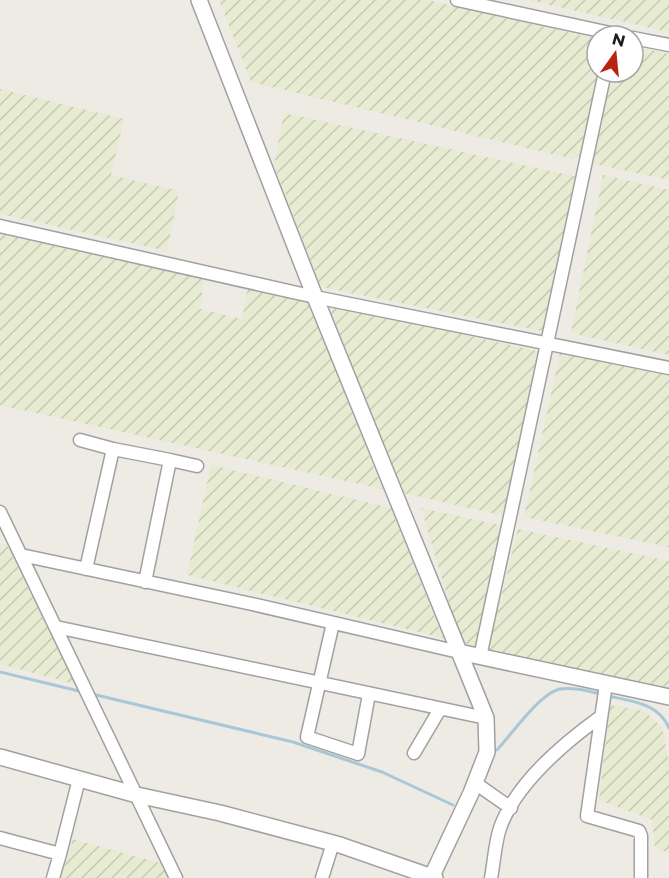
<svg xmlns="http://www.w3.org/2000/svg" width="669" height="878" font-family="Montserrat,sans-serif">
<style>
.farmland{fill:url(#farmland-furrows)}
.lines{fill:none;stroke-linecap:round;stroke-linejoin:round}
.stream{stroke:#a8c8d8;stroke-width:3}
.minor-casing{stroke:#a1a1a1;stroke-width:15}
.tertiary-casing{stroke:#a1a1a1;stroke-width:18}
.minor{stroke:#fff;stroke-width:12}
.tertiary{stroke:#fff;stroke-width:15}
</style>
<defs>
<pattern id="farmland-furrows" width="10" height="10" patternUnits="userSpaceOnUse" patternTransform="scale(1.5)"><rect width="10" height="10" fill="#e6ebd1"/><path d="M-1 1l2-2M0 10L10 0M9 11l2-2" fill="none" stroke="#c5c9b3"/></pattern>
</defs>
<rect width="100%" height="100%" fill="#eeebe4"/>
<path class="farmland" d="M219 0H427L597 39 598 72 584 153 573 159 251 82Z
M528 0H669V32Z
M633 46 669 54V180L591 163 610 72H633Z
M0 89 124 119 111 175 179 191 167 251 0 214Z
M284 113 578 177 542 331 321 287 274 165Z
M603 175 669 190V355L571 333Z
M0 233 204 278 200 309 242 319 248 287 308 300 382 489 0 405Z
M336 306 541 352 504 516 403 493 331 312Z
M561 349 669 371V547L524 517Z
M211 465 391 508 443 638 187 575Z
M421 508 509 527 478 646 469 647 459 636Z
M518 529 669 561V689L488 650Z
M0 543 7 545 75 684 0 664Z
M610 705 644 711 662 727 669 763V853L655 848 652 820 599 800Z
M73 839 163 864 168 878H61Z"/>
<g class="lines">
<path class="stream" d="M0 672 83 692
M92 694 293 742 382 772 453 805
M608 696C631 701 659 703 669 728
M497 750C511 735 540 693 560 689 574 687 588 691 601 694"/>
<defs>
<path id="minor" d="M457 0 624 36
M633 38 669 45
M0 226 315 297 669 368
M80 440 113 449
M170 460 197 466
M0 512 176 878
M21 555 252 604 459 652
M86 569 113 449 170 460 145 582
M333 623 307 737 358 754 369 694
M56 627 486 718
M480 657 605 72
M606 684 587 816 639 831 641 836V878
M414 753 440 709
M475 783 511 808
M0 838 60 854 53 878
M60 854 79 779
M322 878 333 843
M491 878C494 862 495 843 500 828 516 783 563 744 600 717"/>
<path id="tertiary" d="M199 0 315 297 486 718 487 752 471 793 431 878
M459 652 669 697
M0 757 137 795 220 813 340 845 435 878"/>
</defs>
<use href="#minor" class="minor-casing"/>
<use href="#tertiary" class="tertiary-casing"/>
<use href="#minor" class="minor"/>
<use href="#tertiary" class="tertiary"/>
</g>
<g transform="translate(615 54) rotate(15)"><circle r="28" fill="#ffffff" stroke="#a5a5a5" stroke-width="1.5"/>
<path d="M0-4.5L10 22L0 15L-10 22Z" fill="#b92111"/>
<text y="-9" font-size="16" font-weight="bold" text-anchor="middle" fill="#1d1d1d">N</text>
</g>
</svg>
